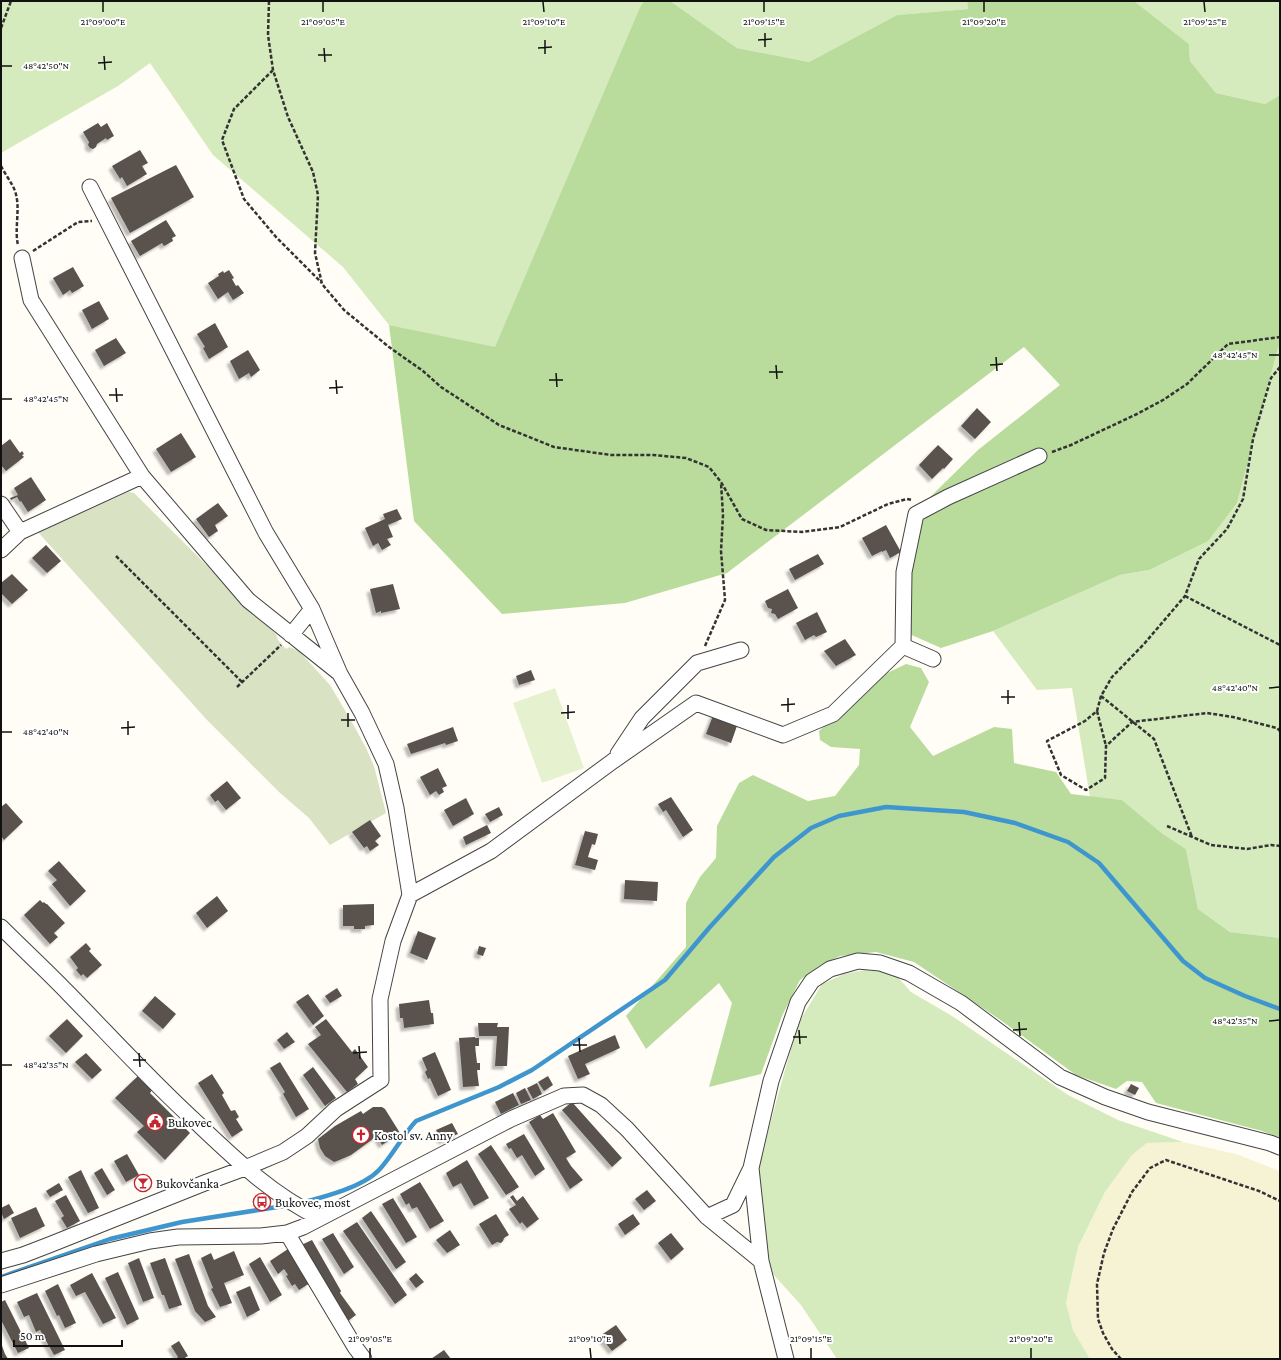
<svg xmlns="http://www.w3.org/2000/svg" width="1281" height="1360" font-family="'Crimson Pro',serif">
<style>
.farmland{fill:#f6f3d4}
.green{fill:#d5ebbd}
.forest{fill:#b9dc9c}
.cemetery{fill:#d9e3c4}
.pitch{fill:#e6f2cf}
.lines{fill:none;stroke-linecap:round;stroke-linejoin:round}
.stream{stroke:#3f96cf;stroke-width:4.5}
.building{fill:#5a524d;filter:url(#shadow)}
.minor-casing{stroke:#444;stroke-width:17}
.path{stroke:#333;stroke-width:2.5;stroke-dasharray:4 2;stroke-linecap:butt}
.minor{stroke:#fff;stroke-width:15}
.ticks{fill:none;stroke:#111;stroke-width:1.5}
.labels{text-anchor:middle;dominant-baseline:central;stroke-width:4;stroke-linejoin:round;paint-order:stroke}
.poi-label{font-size:13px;fill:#111;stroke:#fff;text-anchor:start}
.ticks-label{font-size:10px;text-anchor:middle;fill:#111;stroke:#fff;stroke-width:4;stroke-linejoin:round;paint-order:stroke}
</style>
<defs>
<filter id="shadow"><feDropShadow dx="-3.5" dy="3.5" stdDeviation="1" flood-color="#0004"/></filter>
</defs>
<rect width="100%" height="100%" fill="#fffdf5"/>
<path class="farmland" d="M1183 1142 1236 1154 1280 1171V1359H1090L1073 1330 1066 1303 1078 1247 1105 1192 1132 1155 1147 1143Z"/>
<path class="green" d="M1 1H644L640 7 495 348 389 325 343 267 213 155 150 63 118 86 1 153Z
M670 1H967L968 9 897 15 809 62 737 48Z
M1134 1H1280V95L1265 104 1216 93 1190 61 1189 44Z
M1280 346V938L1230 932 1198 909 1186 849 1163 834 1122 800 1090 797 1072 688 1037 690 993 631 1120 575 1149 570 1237 503 1278 348Z
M865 970 893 972 911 992 952 1016 1068 1095 1118 1120 1183 1142 1147 1143 1132 1155 1105 1192 1078 1247 1066 1303 1073 1330 1090 1359H837L801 1305 772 1273 756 1197 757 1170 798 1024 822 984 844 974Z"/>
<path class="forest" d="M644 1H670L737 48 809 62 897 15 968 9 967 1H1134L1189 44 1190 61 1216 93 1265 104 1280 95V346L1278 348 1237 503 1208 541 1149 570 1120 575 993 631 941 648 905 632 912 535 922 505 978 450 1060 385 1024 347 727 573 625 603 502 614 414 521 389 325 495 347 640 7Z
M906 664 921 668 929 682 910 727 933 756 994 727 1012 729 1014 763 1056 772 1071 794 1122 800 1163 834 1186 849 1198 909 1230 932 1280 938V1138L1262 1131 1156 1103 1142 1082 1127 1081 1116 1089 1076 1075 999 1019 914 962 876 952 840 956 819 966 800 980 782 1016 761 1074 709 1087 732 1003 719 983 646 1049 626 1016 686 947V903L700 877 716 858 717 826 739 783 753 775 808 801 835 796 859 765 860 749 831 747 820 740 819 731 881 676Z"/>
<path class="cemetery" d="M129 492 134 493 276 634 278 640 286 649 290 647 299 651 330 685 353 724 366 748 374 766 386 813 330 845 309 818 279 792 207 720 37 531Z"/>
<path class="pitch" d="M555 688 584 768 542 783 513 703Z"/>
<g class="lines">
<path class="stream" d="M301 1203C324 1197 363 1187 379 1170 393 1155 402 1136 416 1121L499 1087 532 1070 665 980 709 928 774 857 811 828 839 816 886 807 964 812 1015 823 1068 842 1099 863 1183 961 1205 978 1245 996 1280 1009
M1 1277 110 1239 182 1222 290 1205"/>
</g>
<path class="building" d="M98 123 101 127 107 123 114 136 107 140 106 138 97 144 96 147 93 149 90 148 88 145 89 142 83 132Z
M140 150 148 163 142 166 147 174 127 186 122 177 120 179 112 166Z
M176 165 194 197 130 233 111 198Z
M166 220 176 236 172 238 173 241 164 246 162 243 140 256 131 241Z
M73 267 84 286 72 293 70 290 63 295 53 278Z
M229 270 234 278 232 279 236 286 238 285 244 293 233 300 228 292 218 299 208 283 219 276 218 274 223 271 224 273Z
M99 301 109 319 92 329 82 310Z
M215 323 228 347 209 359 203 348 205 347 197 334Z
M116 338 126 353 104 366 95 350Z
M248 350 260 370 251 377 249 373 239 379 230 361Z
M977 408 991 422 975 439 961 426Z
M181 433 196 457 171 472 156 449Z
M10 439 20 453 22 451 24 454 22 455 24 457 6 471 1 465V446Z
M938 445 953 459 944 469 943 468 932 479 919 465Z
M31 477 46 500 28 512 21 501 20 502 17 497 11 500 10 498 18 495 14 488Z
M218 503 228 516 215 525 218 531 209 537 196 519Z
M397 509 402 519 388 525 393 537 387 539 391 545 382 550 378 543 373 546 365 528 385 519 383 514Z
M886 525 901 552 890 558 886 550 882 552V551L872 556 862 538Z
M46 545 61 561 47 573 32 558Z
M818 554 824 564 795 580 789 569Z
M12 574 28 590 12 604 1 593V583Z
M393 584 400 609 381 613V611L376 613 370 589Z
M788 589 798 608 778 619 775 614 771 613 772 609 768 608 765 601Z
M817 612 827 632 816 637 814 635 805 640 796 623Z
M845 639 856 655 836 666 824 651Z
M531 670 535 680 519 685 516 676Z
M714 713 738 723 731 743 706 734Z
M453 727 458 741 446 745 445 743 411 754 407 744Z
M438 768 447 786 442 788 444 792 439 795 436 791 430 795 420 777Z
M227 781 241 798 226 810 218 800 215 802 210 795Z
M671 797 693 830 683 837 666 810 663 812 658 804Z
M466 798 474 814 453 826 444 810Z
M6 803 23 822 4 840 1 836V807Z
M499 807 503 815 490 822 485 814Z
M370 820 381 836 375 841 379 845 370 851 367 846 364 848 352 832Z
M487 825 491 833 466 845 463 837Z
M585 831 598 834 595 845 592 844 588 857 598 860 595 870 575 865Z
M59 861 86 891 70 906 52 884 57 880 48 871Z
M625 880 658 882 657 901 624 899Z
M217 896 228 911 207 928 196 913Z
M40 900 43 903 44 902 46 904H47L65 923 54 933 58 937 50 944 24 915Z
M374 904V925L365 926V929H354V926H343V905Z
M418 931 436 938 427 960 410 953Z
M86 943 91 949 89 951 102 965 87 978 83 974 81 976 76 970 78 968 70 957Z
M479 946 486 948 483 956 477 954Z
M337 988 342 996 330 1003 325 996Z
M308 994 324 1016 313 1025 296 1002Z
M155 996 176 1014 163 1029 142 1011Z
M429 1000 431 1013H433L434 1024 404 1028 403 1018H400L399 1004Z
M67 1019 83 1036 66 1053 49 1036Z
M326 1019 352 1052 355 1049 368 1067 355 1079 358 1084 347 1092 308 1044 321 1035 315 1027Z
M478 1023H498L497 1027H509L507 1066H495L497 1036H479Z
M287 1032 295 1042 284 1049 277 1040Z
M615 1035 620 1048 585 1064 590 1074 578 1079 568 1056Z
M475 1037V1038H479V1046H475L477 1063H480V1070H477L479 1086 463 1087 459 1038Z
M435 1052 451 1090 438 1096 430 1078 428 1079 425 1072 427 1070 422 1058Z
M86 1053 102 1070 92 1079 75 1062Z
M280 1062 309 1109 296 1117 283 1094 285 1092 270 1068Z
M313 1067 336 1098 325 1106 303 1075Z
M212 1074 224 1093 222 1095 231 1111 235 1110 239 1117 236 1119 243 1130 232 1137 198 1083Z
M138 1076 152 1090 150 1093 190 1133 165 1160 137 1132 144 1126 115 1098Z
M548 1076 553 1085 544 1091 538 1082Z
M537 1083 542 1094 533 1099 527 1088Z
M1131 1084 1139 1088 1135 1095 1127 1091Z
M525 1088 531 1100 521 1104 516 1093Z
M513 1093 519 1105 501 1114 495 1102Z
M572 1102 622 1158 612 1167 562 1110Z
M373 1107H382L385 1109 400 1133 382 1145 377 1136 351 1155 337 1161 334 1162 325 1156 320 1148 318 1139 335 1126 361 1111 363 1114Z
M553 1113 576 1152 566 1158 571 1166 583 1180 570 1189 529 1122 540 1115 543 1119Z
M452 1123 458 1134 442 1141 436 1130Z
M524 1134 545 1169 535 1176 522 1155 517 1158 511 1148 509 1149 506 1144Z
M491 1145 519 1187 506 1195 478 1154Z
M127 1154 139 1175 126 1182 114 1161Z
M467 1160 489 1198 474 1206 461 1183 453 1187 446 1173Z
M102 1168 115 1190 107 1195 94 1173Z
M81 1170 99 1208 88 1213 68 1177Z
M420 1182 444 1221 430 1229 417 1207 412 1209 409 1203 406 1205 400 1194Z
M59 1183 63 1190 50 1197 46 1191Z
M647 1190 656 1201 644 1210 635 1199Z
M66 1195 80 1221 67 1228 61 1218 64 1216 55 1201Z
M513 1195 517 1201 523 1196 539 1219 527 1228 522 1222 520 1224 509 1209 516 1205 510 1197Z
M393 1198 417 1237 406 1243 382 1204Z
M9 1204 14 1213 4 1219 1 1212V1208Z
M36 1207 45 1226 20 1238 11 1218Z
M371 1211 406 1262 396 1269 362 1218Z
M496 1214 509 1235 504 1238 503 1241 501 1243 497 1242 492 1245 479 1224Z
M633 1214 640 1224 625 1235 618 1224Z
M357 1222 407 1295 395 1304 343 1231Z
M450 1230 460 1245 447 1253 436 1240Z
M333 1233 354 1267 344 1274 322 1239Z
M671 1233 684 1249 671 1260 658 1243Z
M312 1240 341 1291 340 1293 356 1315 345 1323 297 1247Z
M288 1249 310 1283 299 1290 295 1284 292 1286 286 1276 288 1275 284 1269 278 1274 270 1261Z
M234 1251 244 1275 224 1283 232 1303 220 1307 211 1289 213 1288 201 1258 211 1253 214 1260Z
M189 1254 208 1306 216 1317 205 1322 195 1311 175 1259Z
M260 1257 282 1295 270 1302 249 1264Z
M139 1258 154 1298 143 1302 128 1263Z
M165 1258 182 1305 169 1309 164 1295H162L150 1263Z
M118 1272 139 1319 127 1325 105 1278Z
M92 1273 116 1318 103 1324 85 1292 76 1296 70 1285Z
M416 1273 424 1282 416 1288 409 1279Z
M58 1284 76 1323 65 1328 59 1315 57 1316 45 1291Z
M250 1286 260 1310 247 1317 236 1292Z
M37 1293 65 1350 54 1355 40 1330 36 1332 29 1315 24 1317 17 1302Z
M5 1300 29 1348 18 1353 1 1320V1302Z
M616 1325 627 1340 612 1351 600 1336Z
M179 1341 188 1356 183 1359H176L178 1357 171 1346Z
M1 1343 5 1354 8 1359H1Z
M444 1350 451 1359H431Z"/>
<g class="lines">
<defs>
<path id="minor" d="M22 258 31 300 142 476 248 600 338 672
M1 504 20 532
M1 550 20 532 142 476
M291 635 312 609
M903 646 933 659
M618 754 642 718 697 663 741 650
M410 895 491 851 613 761 696 703 783 735 833 714 903 646 904 572 916 514 948 497 1039 456
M1 927C24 950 48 972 70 995 112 1038 152 1082 196 1122 235 1159 272 1195 320 1218
M751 1168 761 1261 786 1359
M707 1217 733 1205 751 1168 771 1081 798 1002 812 981 830 969 858 961 880 963 909 973 961 1003 1060 1077 1105 1097 1148 1112 1270 1143 1280 1147
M287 1233 355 1347 364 1359
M1 1261 23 1255 49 1245 207 1182 245 1168 283 1152 307 1136 336 1109 381 1080 380 999 393 941 410 895 396 808 386 764 362 713 340 674 312 609 266 533 90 187
M1 1285 96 1254 150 1241 178 1237 261 1236 287 1233 303 1227 511 1119 564 1096 583 1095 601 1105 627 1129 707 1217 761 1261"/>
</defs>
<use href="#minor" class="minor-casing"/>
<path class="path" d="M269 1 268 35 273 70 288 117 313 172 318 195 315 253 322 284 344 310 389 347 423 371 441 387 499 425 554 447 611 455H653L686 458 709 467 721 482 742 519 766 530 802 532 840 527 888 504 907 499 913 500
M1 28 11 1
M273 70 234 109 222 140 244 199 276 237 322 283
M1 166C5 174 12 183 15 191 21 208 14 228 18 245
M33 251 78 222 92 221
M1280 367 1271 378 1253 439 1243 499 1227 529 1199 559 1185 596 1144 644 1112 677 1101 696 1097 711 1085 721 1047 741 1061 775 1086 790 1105 778 1106 746 1132 722 1207 713 1233 717 1277 728 1280 731
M1052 452 1071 445 1137 414 1163 400 1187 384 1228 344 1280 337
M116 556 242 682
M1185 596 1280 645
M705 646 725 600 721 551 723 515 721 483
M237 687 281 645
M1101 696 1154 739 1192 837
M1097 711 1106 746
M1167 826 1211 845 1247 849 1271 845 1280 846
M1121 1359 1112 1349 1103 1333 1098 1319 1097 1284 1104 1253 1113 1229 1132 1192 1150 1168 1166 1160 1259 1191 1280 1201"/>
<use href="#minor" class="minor"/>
</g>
<path class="ticks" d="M103 2V12M323 2V12M543 2 544 12M764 2V12M984 2V12M1204 2 1205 12M765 33V47M545 40V54M758 40 772 39M324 48 325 62M538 48 552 47M318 55H332M104 56 105 70M98 63 112 62M2 66H12M1269 355H1279M996 357 997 371M776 365 777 379M990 365 1003 364M769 372H783M556 373 557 387M336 380 337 394M549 380H563M116 388 117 402M329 388 343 387M109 395H123M2 399H12M1269 688 1279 687M1008 690V704M1001 697H1015M788 698V712M568 705V719M781 705 795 704M348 713V727M561 713 575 712M341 720H355M128 721V735M121 728 135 727M2 732H12M1269 1021 1279 1020M1019 1022 1020 1036M799 1030 800 1044M1013 1030 1027 1029M793 1037H807M579 1038 580 1052M573 1045H587M359 1046 360 1059M139 1053 140 1067M353 1053 367 1052M133 1060H146M2 1065H12M370 1348V1358M590 1348 591 1358M811 1348V1358M1031 1348V1358"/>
<defs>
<symbol id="civic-ring" viewBox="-11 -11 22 22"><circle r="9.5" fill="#fff" stroke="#c4262e" stroke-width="1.5"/><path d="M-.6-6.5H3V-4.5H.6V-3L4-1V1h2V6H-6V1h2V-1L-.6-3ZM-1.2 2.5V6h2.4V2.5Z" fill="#c4262e"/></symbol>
<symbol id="church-ring" viewBox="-11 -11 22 22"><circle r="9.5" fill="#fff" stroke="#c4262e" stroke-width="1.5"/><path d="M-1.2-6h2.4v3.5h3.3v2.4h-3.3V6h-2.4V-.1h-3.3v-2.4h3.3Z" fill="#c4262e"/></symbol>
<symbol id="bar-ring" viewBox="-11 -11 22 22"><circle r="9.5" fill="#fff" stroke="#c4262e" stroke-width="1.5"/><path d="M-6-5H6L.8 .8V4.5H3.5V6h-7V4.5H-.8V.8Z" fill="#c4262e"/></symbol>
<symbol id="bus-ring" viewBox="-11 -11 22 22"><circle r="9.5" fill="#fff" stroke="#c4262e" stroke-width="1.5"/><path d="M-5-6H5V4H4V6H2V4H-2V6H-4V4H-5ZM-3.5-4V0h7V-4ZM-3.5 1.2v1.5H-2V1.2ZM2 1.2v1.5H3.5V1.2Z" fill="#c4262e"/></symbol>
</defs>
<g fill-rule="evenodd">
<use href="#civic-ring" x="145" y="1112" width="20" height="20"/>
<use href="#church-ring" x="351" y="1125" width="20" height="20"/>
<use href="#bar-ring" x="133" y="1173" width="20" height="20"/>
<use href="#bus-ring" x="252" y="1192" width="20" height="20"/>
</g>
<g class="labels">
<g class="poi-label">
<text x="168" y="1122">Bukovec</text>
<text x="374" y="1135">Kostol sv. Anny</text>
<text x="156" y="1183">Bukovčanka</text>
<text x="275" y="1202">Bukovec, most</text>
</g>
</g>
<g class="ticks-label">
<text x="103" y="25">21°09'00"E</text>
<text x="323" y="25">21°09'05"E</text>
<text x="544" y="25">21°09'10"E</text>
<text x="764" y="25">21°09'15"E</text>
<text x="984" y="25">21°09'20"E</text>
<text x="1205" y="25">21°09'25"E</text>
<text x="46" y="69">48°42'50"N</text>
<text x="1235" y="358">48°42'45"N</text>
<text x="46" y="402">48°42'45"N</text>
<text x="1235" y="691">48°42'40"N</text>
<text x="46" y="735">48°42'40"N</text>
<text x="1235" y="1024">48°42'35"N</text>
<text x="46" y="1068">48°42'35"N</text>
<text x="370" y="1342">21°09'05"E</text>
<text x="590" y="1342">21°09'10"E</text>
<text x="811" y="1342">21°09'15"E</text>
<text x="1031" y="1342">21°09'20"E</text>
</g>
<rect width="1281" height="1360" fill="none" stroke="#111111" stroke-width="4"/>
<path d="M14 1340v6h108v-6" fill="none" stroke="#111111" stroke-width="2"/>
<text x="20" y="1340" font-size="12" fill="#111111" stroke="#ffffff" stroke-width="3" paint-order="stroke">50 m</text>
</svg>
